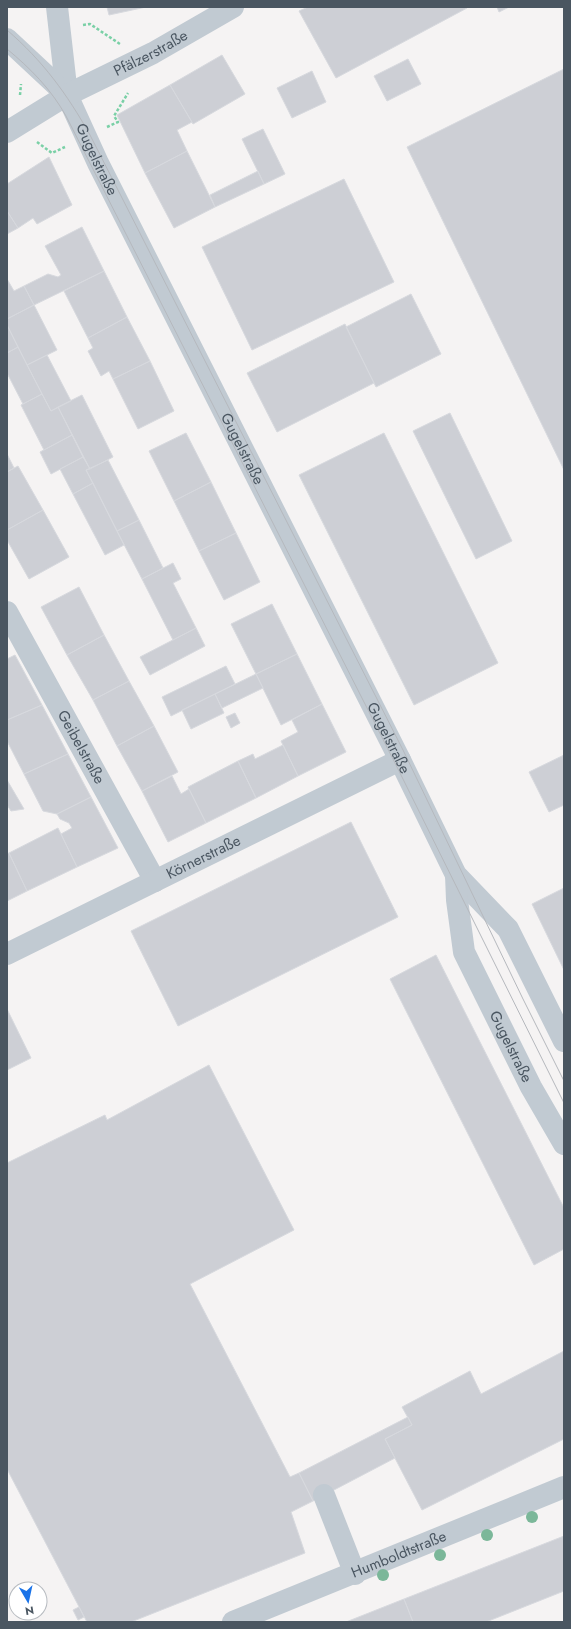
<svg xmlns="http://www.w3.org/2000/svg" width="571" height="1629" font-family="Jost,sans-serif">
<style>
.building{fill:#cdcfd5;stroke:#d7d9de}
.lines{fill:none;stroke-linecap:round;stroke-linejoin:round}
.path{stroke:#7ad0a6;stroke-width:2.5;stroke-dasharray:3 2;stroke-linecap:butt}
.minor{stroke:#c1cad2;stroke-width:22}
.tram{stroke:#b5b8bd;stroke-width:1}
.tree{fill:#7bb799}
.labels{text-anchor:middle;dominant-baseline:central;stroke-width:3;stroke-linejoin:round;paint-order:stroke}
.street-label{font-size:15px;fill:#4a5661;stroke:#fff}
</style>
<rect width="100%" height="100%" fill="#f5f3f3"/>
<path class="building" d="M107 7H146L109 15Z
M308 7H466L467 8 336 78 299 11Z
M497 7H509L499 12Z
M222 55 245 94 193 124 170 85Z
M408 59 421 84 387 101 374 76Z
M564 69V470L407 147Z
M312 71 326 102 292 118 277 88Z
M170 85 192 122 177 130 187 151 145 173 117 115Z
M263 129 285 174 264 184 242 139Z
M187 151 215 207 174 228 145 173Z
M49 157 72 205 37 224 33 218 18 228 7 211V184Z
M258 171 264 184 215 207 210 195Z
M344 179 394 282 252 350 202 247Z
M7 211 18 228 7 234Z
M82 227 104 271 34 305 24 286 48 274 58 277 61 275 45 246Z
M104 271 127 317 88 338 64 291Z
M7 279 14 291 24 286 34 305 7 319Z
M411 294 441 354 376 387 346 327Z
M34 305 57 350 27 365 7 325V319Z
M127 317 150 361 113 379 109 371 101 376 88 351 93 348 88 338Z
M345 324 374 383 277 432 247 373Z
M7 325 18 347 7 353Z
M18 347 42 394 23 404 7 373V353Z
M47 355 71 401 51 411 27 365Z
M150 361 174 411 138 429 113 379Z
M42 394 51 411 58 407 72 435 44 450 21 405Z
M82 395 113 457 90 469 58 407Z
M450 413 512 541 476 559 413 431Z
M186 433 211 482 174 501 149 451Z
M384 433 498 663 414 705 299 475Z
M72 435 83 457 51 474 40 452Z
M7 454 14 468 7 472Z
M83 457 90 469 86 470 93 483 73 494 60 469Z
M108 460 139 520 117 531 86 470Z
M18 466 43 510 7 530V472Z
M211 482 236 533 199 551 174 501Z
M93 483 124 545 105 555 73 494Z
M43 510 69 557 29 579 7 540V530Z
M139 520 163 568 142 579 117 531Z
M236 533 260 582 224 600 199 551Z
M173 563 181 579 173 583 196 628 173 640 142 579Z
M79 587 104 635 67 655 41 607Z
M272 604 297 654 256 674 231 624Z
M196 628 205 646 150 675 140 657Z
M104 635 129 681 93 700 67 655Z
M297 654 322 704 281 725 256 674Z
M15 655 42 705 7 720V659Z
M226 666 235 684 171 716 162 697Z
M256 674 263 688 222 708 215 694Z
M129 681 154 726 117 746 93 700Z
M215 694 224 713 191 729 182 710Z
M322 704 346 752 298 776 281 741 298 732 292 720Z
M42 705 68 754 24 774 7 741V720Z
M235 713 240 723 231 728 226 717Z
M154 726 178 772 142 791 117 746Z
M283 745 298 776 256 798 238 761 253 754 255 759Z
M68 754 91 797 57 814 43 811 24 774Z
M564 755V805L549 812 529 772Z
M238 761 256 798 206 823 188 787Z
M172 776 181 794 189 789 206 823 168 842 142 791Z
M7 780 24 809 11 811 7 805Z
M91 797 118 848 77 867 61 834 72 828 69 823 60 819 57 814Z
M351 822 398 917 178 1026 131 931Z
M58 828 77 867 27 891 9 853Z
M9 853 27 891 7 901V854Z
M564 888V970L532 904Z
M436 955 564 1208V1249L534 1265 390 979Z
M7 1009 31 1058 7 1070Z
M209 1065 294 1230 190 1284 290 1477 299 1473 313 1501 291 1512 305 1553 131 1622H87L7 1469V1163L105 1115 107 1120Z
M564 1351V1439L422 1510 385 1439 412 1425 402 1407 470 1371 481 1394Z
M408 1417 412 1425 385 1439 395 1458 313 1501 299 1473Z
M564 1536V1591L486 1622H413L404 1599Z
M404 1599 413 1622H346Z
M79 1607 84 1617 78 1620 73 1610Z"/>
<g class="lines">
<path class="path" d="M83 25 90 24 120 44
M20 95 21 84
M107 127 118 122 114 116 128 93
M37 142 52 153 65 147"/>
<g class="minor">
<path d="M57 7 67 95"/>
<path id="s1" d="M7 39 67 95 98 163 400 760 456 875 508 929 564 1041"/>
<path id="s2" d="M7 132 67 95 153 53 233 7"/>
<path id="s3" d="M7 612 155 881"/>
<path id="s4" d="M456 875 457 900 464 952 531 1087 564 1144"/>
<path id="s5" d="M7 954 400 760"/>
<path d="M324 1495 355 1574"/>
<path id="s6" d="M233 1622 564 1487"/>
</g>
<path class="tram" d="M7 30C43 61 67 94 90 135L403 750 523 999 564 1081
M7 49C30 68 51 89 66 116L395 763 564 1103"/>
</g>
<g class="tree">
<circle cx="532" cy="1517" r="6"/>
<circle cx="487" cy="1535" r="6"/>
<circle cx="440" cy="1555" r="6"/>
<circle cx="383" cy="1575" r="6"/>
</g>
<g class="labels">
<g class="street-label">
<text stroke="none"><textPath href="#s2" startOffset="164">Pfälzerstraße</textPath></text>
<text stroke="none"><textPath href="#s1" startOffset="153">Gugelstraße</textPath></text>
<text stroke="none"><textPath href="#s1" startOffset="477">Gugelstraße</textPath></text>
<text stroke="none"><textPath href="#s1" startOffset="801">Gugelstraße</textPath></text>
<text stroke="none"><textPath href="#s3" startOffset="154">Geibelstraße</textPath></text>
<text stroke="none"><textPath href="#s5" startOffset="219">Körnerstraße</textPath></text>
<text stroke="none"><textPath href="#s4" startOffset="183">Gugelstraße</textPath></text>
<text stroke="none"><textPath href="#s6" startOffset="179">Humboldtstraße</textPath></text>
</g>
</g>
<rect width="571" height="1629" fill="none" stroke="#4a5661" stroke-width="16"/>
<g transform="translate(28 1601) rotate(171)"><circle r="19" fill="#ffffff" stroke="#b7bbc0"/>
<path d="M0-3L7 15L0 10L-7 15Z" fill="#1a73e8"/>
<text y="-6" font-size="11" font-weight="bold" text-anchor="middle" fill="#4a5661">N</text>
</g>
</svg>
